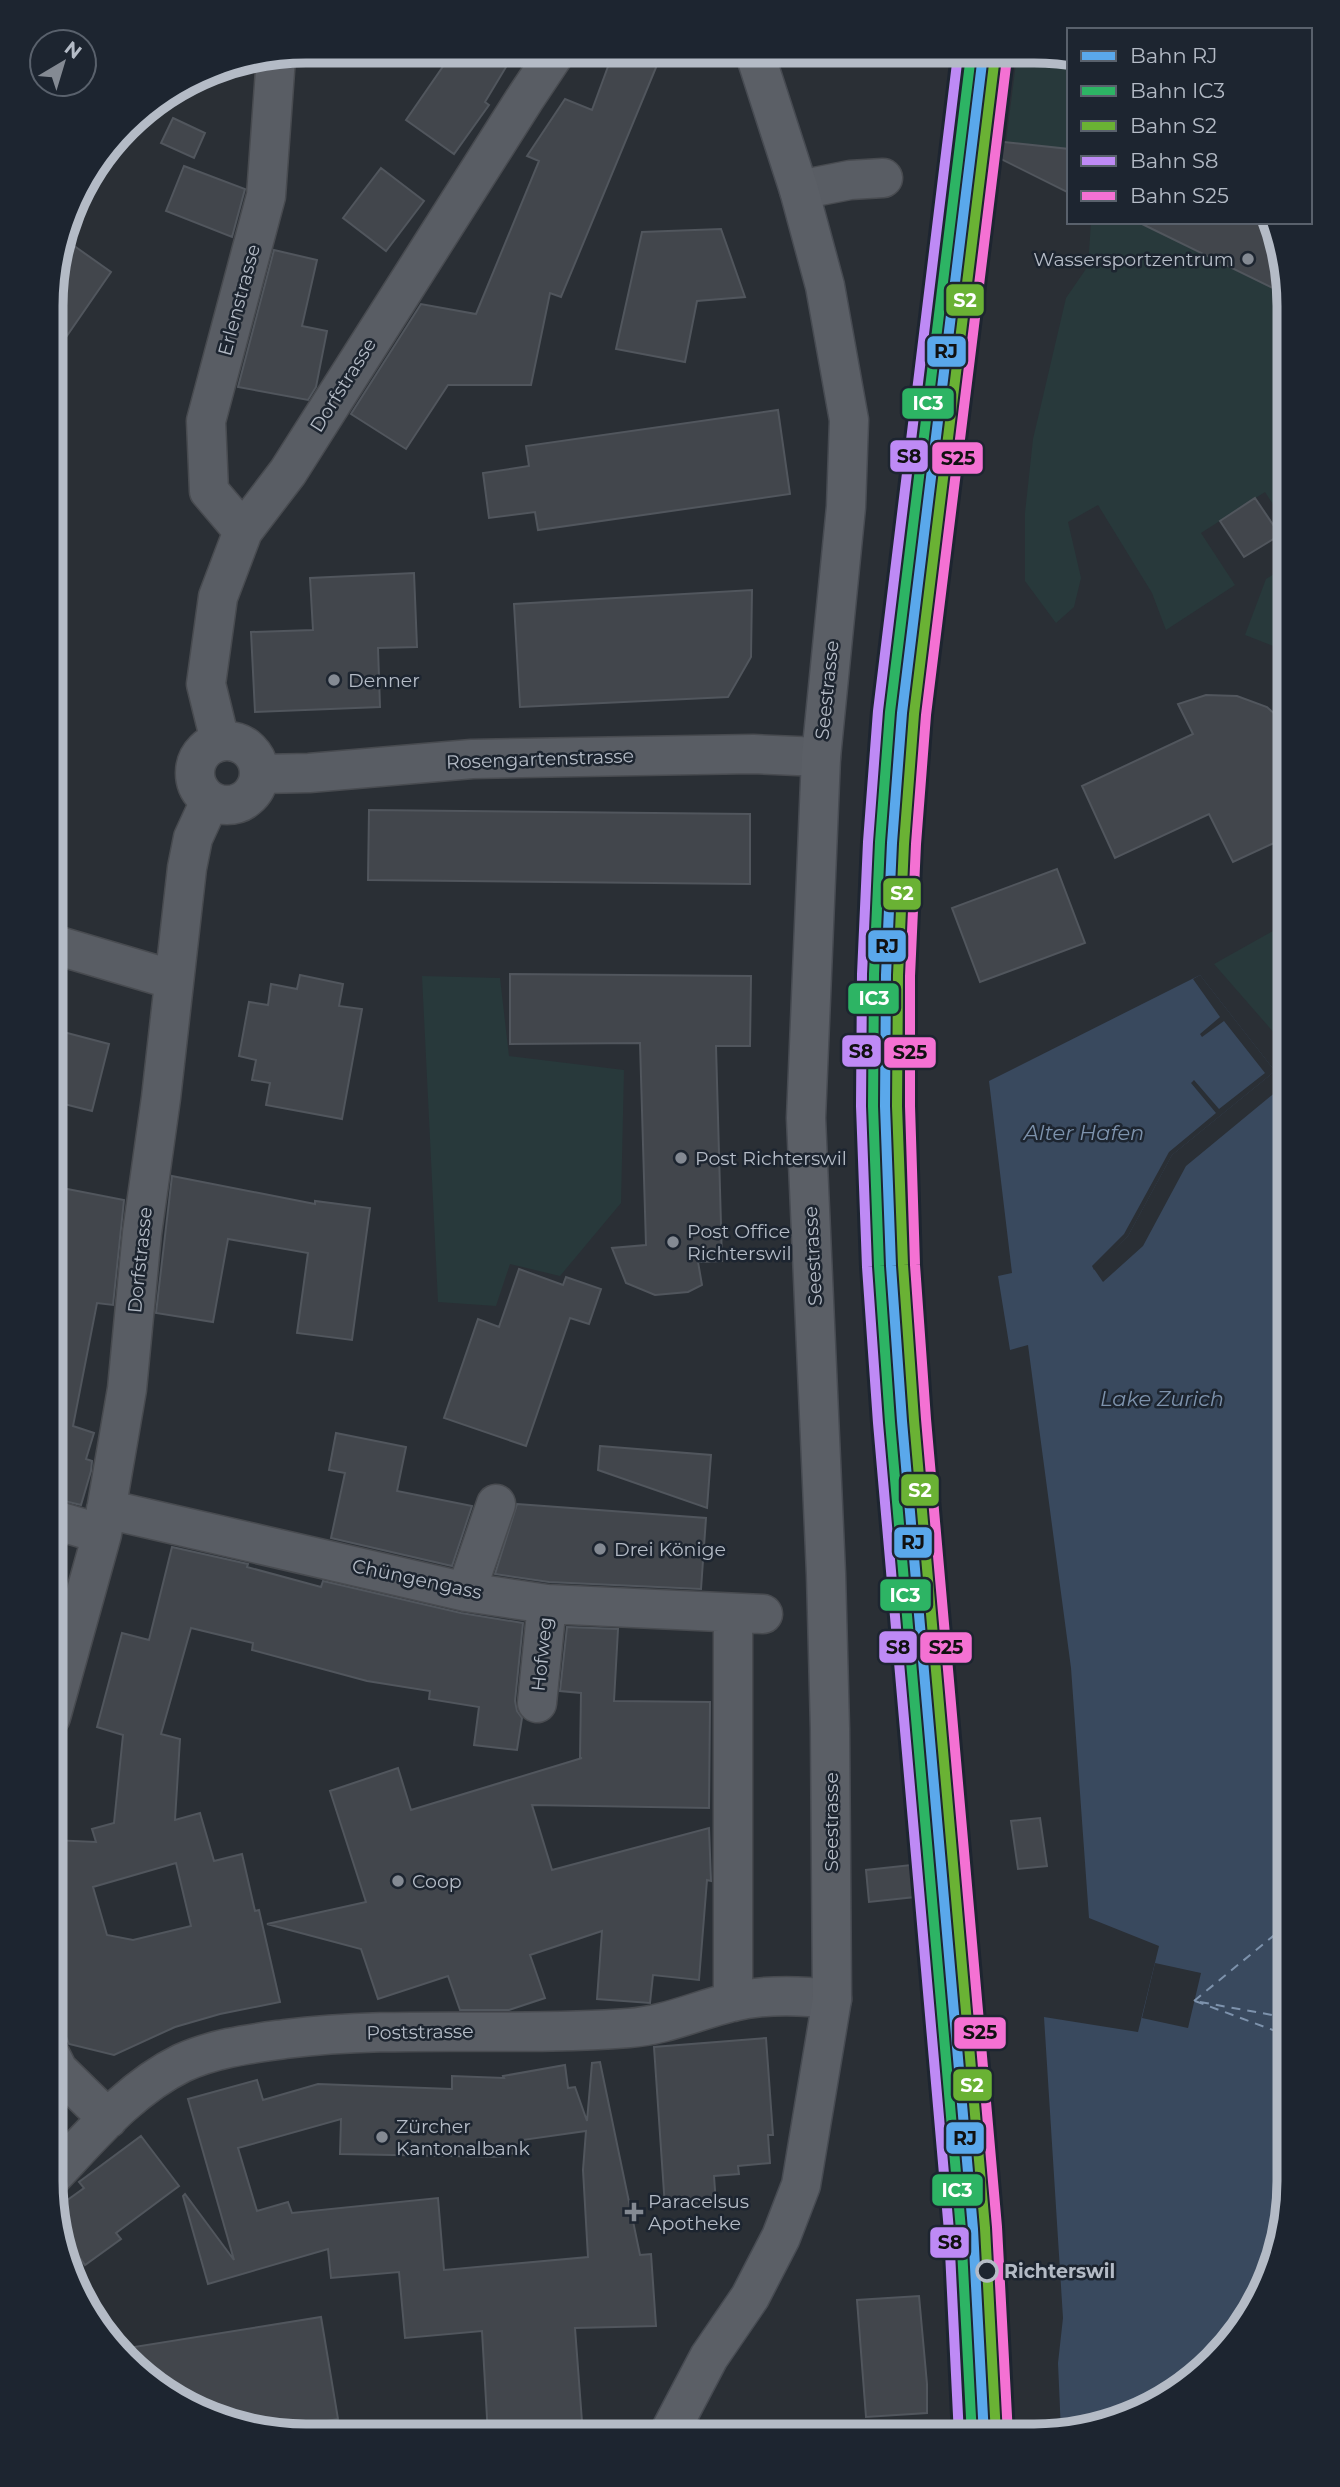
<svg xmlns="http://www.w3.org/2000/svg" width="1340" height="2487" font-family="Montserrat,sans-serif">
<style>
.green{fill:#28393b}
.water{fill:#39495e}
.pier{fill:#2a2f35}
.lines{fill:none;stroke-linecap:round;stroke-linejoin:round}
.ferry{stroke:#7d92ac;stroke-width:2;stroke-dasharray:9 7;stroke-linecap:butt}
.building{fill:#42464c;stroke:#51565d;stroke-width:2;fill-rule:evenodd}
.minor-casing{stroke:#484b50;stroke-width:41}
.major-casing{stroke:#474b52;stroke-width:41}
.minor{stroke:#595d64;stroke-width:38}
.major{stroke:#5b5f66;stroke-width:38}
.rail-1-casing{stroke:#1d2530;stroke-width:16}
.rail-2-casing{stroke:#1d2530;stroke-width:16}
.rail-3-casing{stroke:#1d2530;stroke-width:16}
.rail-4-casing{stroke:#1d2530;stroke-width:16}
.rail-5-casing{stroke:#1d2530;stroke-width:16}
.rail-1{stroke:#5aa8eb;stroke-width:10}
.rail-2{stroke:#2db464;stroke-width:10}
.rail-3{stroke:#6ab234;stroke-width:10}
.rail-4{stroke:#be8af5;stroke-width:10}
.rail-5{stroke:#f471d3;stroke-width:10}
.poi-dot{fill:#848a93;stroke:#1d2530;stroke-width:2.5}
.stop-dot{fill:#1d2530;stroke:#b4bbc6;stroke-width:3.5}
.labels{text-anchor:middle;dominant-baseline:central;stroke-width:5;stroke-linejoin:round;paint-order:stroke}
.poi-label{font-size:19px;fill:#b4bbc6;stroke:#1d2530;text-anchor:start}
.street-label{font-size:19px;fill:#b4bbc6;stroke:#1d2530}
.stop-label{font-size:19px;font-weight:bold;fill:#b4bbc6;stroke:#1d2530;text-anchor:start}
.water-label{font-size:21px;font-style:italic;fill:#7d92ac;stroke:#1d2530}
.rim{fill:none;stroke:#b4bbc6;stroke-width:9}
.line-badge{stroke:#1d2530;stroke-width:2.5}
.badge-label{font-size:19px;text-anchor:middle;font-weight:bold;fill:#fff}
.pale-badge-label{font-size:19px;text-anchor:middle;font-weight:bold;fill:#111}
</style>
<rect width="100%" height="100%" fill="#2a2f35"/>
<path class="green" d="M1017 55H1069V149L1006 142Z
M1091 222H1138L1287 295 1289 529 1265 492 1201 533 1235 585 1166 630 1152 593 1098 505 1068 522 1081 578 1074 607 1056 623 1025 581V513L1033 439 1066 298 1088 266Z
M1289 565V652L1245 635 1266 579Z
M1289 922V1050L1214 964Z
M422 976 500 978 509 1056 624 1070 621 1203 560 1276 510 1264 496 1306 438 1302Z"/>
<path class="water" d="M1200 975 1275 1071 1172 1155 1128 1236 1094 1269 1103 1282 1143 1246 1186 1166 1289 1081V2198L1270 2278 1237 2336 1189 2384 1117 2423 1061 2432 1058 2363 1063 2318 1044 2017 1138 2032 1159 1946 1089 1918 1071 1668 1028 1345 1010 1350 998 1276 1012 1273 989 1081Z"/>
<path class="pier" d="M1200 975 1275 1071 1172 1155 1128 1236 1094 1270 1092 1266 1124 1234 1169 1152 1216 1113 1191 1083 1194 1080 1219 1109 1265 1073 1224 1021 1202 1037 1200 1034 1220 1017 1193 979Z
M1155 1963 1201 1973 1188 2028 1142 2018Z"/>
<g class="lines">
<path class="ferry" d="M1194 2001 1289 1923
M1195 2001 1289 2036
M1200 2002 1289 2018"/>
</g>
<path class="building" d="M453 52H515L485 102 489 105 454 154 406 120Z
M613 53H662L561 297 550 293 531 385H448L406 449 351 414 421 304 476 314 539 161 527 156 565 99 592 110Z
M173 118 205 133 194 158 161 143Z
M966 138 1069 149V193L965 141Z
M184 166 245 189 232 237 166 211Z
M381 168 424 201 386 251 343 218Z
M1138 222H1275L1287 295Z
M721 229 745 297 697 301 685 362 616 349 642 232Z
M63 238 111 272 53 356V273Z
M274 250 317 260 302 326 327 331 316 387 308 400 238 387Z
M778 410 790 494 538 530 535 512 489 518 483 473 529 466 526 446Z
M1255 498 1280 535 1244 557 1220 521Z
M414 573 417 647 378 648 380 707 255 712 251 632 313 630 310 578Z
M752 590 751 657 728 697 520 707 514 604Z
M1206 695 1237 696 1267 707 1289 727V836L1233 862 1209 814 1115 858 1082 786 1193 734 1178 704Z
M369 810 750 814V884L368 880Z
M1057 869 1085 943 980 982 952 908Z
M510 974 751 976 750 1046H716L722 1261 698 1262 702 1285 688 1292 655 1295 626 1283 612 1248 646 1245 640 1043 510 1044Z
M300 975 343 984 339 1006 362 1009 342 1119 266 1105 270 1083 252 1080 256 1060 239 1056 249 1002 268 1005 271 984 297 989Z
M52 1029 109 1044 92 1111 52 1101Z
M172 1176 315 1204V1201L370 1208 352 1340 297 1333 308 1253 228 1239 213 1322 156 1313Z
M52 1186 124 1200 113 1305 97 1303 73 1426 94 1433 86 1459 92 1461 91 1471 81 1505 52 1498Z
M519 1269 563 1285 566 1277 601 1289 589 1324 570 1318 526 1446 444 1418 478 1319 499 1327Z
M336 1433 406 1447 397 1491 472 1506 452 1566 331 1538 345 1473 329 1470Z
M600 1446 711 1455 707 1508 598 1470Z
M517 1504 706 1518 701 1589 549 1582 495 1574Z
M172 1547 248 1564 247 1567 321 1587 323 1581 461 1613 523 1623 515 1701 517 1711 522 1718 517 1750 474 1745 479 1707 429 1699 430 1691 367 1681 252 1650 253 1643 191 1628 161 1734 180 1739 175 1820 200 1813 214 1861 242 1854 255 1911 259 1910 280 2002 220 2014 175 2027 114 2055 69 2044 62 2027 51 2024V1840L96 1842 92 1829 114 1823 123 1735 97 1727 122 1633 149 1640ZM176 1863 191 1926 133 1940 107 1935 93 1887Z
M567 1627 618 1629 614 1701 710 1702 709 1808 532 1805 552 1870 709 1828 711 1881 707 1880 699 1980 653 1975 650 2003 597 1999 602 1931 530 1955 545 1998 509 2010H460L448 1976 378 1999 361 1949 267 1924 366 1902 330 1791 398 1768 411 1810 582 1758H580L581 1693 560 1691Z
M1040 1818 1047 1866 1018 1869 1011 1821Z
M911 1865 915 1897 869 1902 866 1870Z
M766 2038 773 2135H768L770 2163 738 2166 739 2174 714 2176 716 2204 665 2207 654 2047Z
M600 2062 640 2255 651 2254 656 2326 575 2328 583 2435H488L482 2331 405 2338 399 2272 331 2278 328 2249 208 2284 183 2196 185 2194 234 2260 188 2099 257 2080 263 2100 318 2084 452 2089V2076L504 2078 503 2076 565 2065 568 2088 575 2087 587 2121 592 2063ZM341 2119 340 2154 500 2157V2154L522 2153V2140L586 2131 583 2170 588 2257 444 2270 438 2198 292 2213 288 2202 257 2211 238 2148Z
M141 2136 179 2186 116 2233 121 2239 85 2265 59 2229 55 2209 84 2188 79 2182Z
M919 2296 927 2384V2413L866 2417 857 2300Z
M321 2317 338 2419 263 2432 208 2417 138 2373 134 2347Z"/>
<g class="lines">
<defs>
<path id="minor" d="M799 190 850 180 883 178
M243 531 209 491 206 421 266 196 276 57
M195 773a32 32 0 1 1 64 0a32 32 0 1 1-64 0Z
M220 741 206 684 218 597 243 531 288 472 524 100 556 52
M260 774 309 773 472 759 753 754 821 757
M52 944 174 980
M106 1509 466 1592 547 1604 763 1614
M51 1519 102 1534
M466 1592 496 1504
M537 1703 547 1604
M51 1717 102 1534 127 1389 142 1233 161 1098 187 868 193 838 210 801
M733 2002V1613
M51 2056 58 2070 108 2119
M51 2178C91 2136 129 2089 182 2063 215 2048 249 2044 285 2039 399 2025 514 2037 629 2028 664 2026 698 2010 732 2002 765 1994 798 1995 832 1999"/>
<path id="major" d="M668 2435 709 2357 750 2297 781 2237 801 2185 832 1999 830 1729 826 1574 806 1118 821 757 846 507 849 420 825 286 799 190 755 54"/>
</defs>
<use href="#minor" class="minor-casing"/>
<use href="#major" class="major-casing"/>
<use href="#minor" class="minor"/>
<use href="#major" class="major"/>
<defs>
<path id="rail-1" d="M983 55 902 713 892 843 886 975 885 1106 891 1266 902 1421 973 2229 984 2436"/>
<path id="rail-2" d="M971 55 890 712 880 842 874 974 873 1106 879 1266 890 1422 961 2230 972 2436"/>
<path id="rail-3" d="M995 56 914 714 904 844 898 975 897 1106 903 1265 914 1420 985 2228 996 2435"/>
<path id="rail-4" d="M958 55 878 711 868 842 862 974 861 1106 867 1267 878 1423 949 2231 959 2436"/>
<path id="rail-5" d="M1007 58 926 715 916 844 910 976V1106L915 1265 926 1419 997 2227 1008 2435"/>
</defs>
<use href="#rail-1" class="rail-1-casing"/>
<use href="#rail-2" class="rail-2-casing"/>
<use href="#rail-3" class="rail-3-casing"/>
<use href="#rail-4" class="rail-4-casing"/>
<use href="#rail-5" class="rail-5-casing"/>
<use href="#rail-1" class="rail-1"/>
<use href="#rail-2" class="rail-2"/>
<use href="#rail-3" class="rail-3"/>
<use href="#rail-4" class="rail-4"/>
<use href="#rail-5" class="rail-5"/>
</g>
<g class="poi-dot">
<circle cx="1248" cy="259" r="7"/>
<circle cx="334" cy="680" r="7"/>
<circle cx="681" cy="1158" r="7"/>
<circle cx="673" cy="1242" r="7"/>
<circle cx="600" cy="1549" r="7"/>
<circle cx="398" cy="1881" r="7"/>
<circle cx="382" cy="2137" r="7"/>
<path d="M630.5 2201.5h7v7h7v7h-7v7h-7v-7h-7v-7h7z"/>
</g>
<circle class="stop-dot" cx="987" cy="2271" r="10"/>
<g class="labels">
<g class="poi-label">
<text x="1234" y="259" text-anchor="end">Wassersportzentrum</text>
<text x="348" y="680">Denner</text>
<text x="695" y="1158">Post Richterswil</text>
<text x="687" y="1231">Post Office<tspan x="687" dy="22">Richterswil</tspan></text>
<text x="614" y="1549">Drei Könige</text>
<text x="412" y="1881">Coop</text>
<text x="396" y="2126">Zürcher<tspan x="396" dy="22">Kantonalbank</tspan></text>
<text x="648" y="2201">Paracelsus<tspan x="648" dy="22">Apotheke</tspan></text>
</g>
<g class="street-label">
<text transform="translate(239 300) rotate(-75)">Erlenstrasse</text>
<text transform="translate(343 385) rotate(-58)">Dorfstrasse</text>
<text transform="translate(827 690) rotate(-84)">Seestrasse</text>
<text transform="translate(540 759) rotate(-2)">Rosengartenstrasse</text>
<text transform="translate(813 1256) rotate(-93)">Seestrasse</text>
<text transform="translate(140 1260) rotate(-84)">Dorfstrasse</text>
<text transform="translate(417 1579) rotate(12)">Chüngengass</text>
<text transform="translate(542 1654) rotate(-84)">Hofweg</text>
<text transform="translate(831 1822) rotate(-90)">Seestrasse</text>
<text transform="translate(420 2032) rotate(-1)">Poststrasse</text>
</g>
<g class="stop-label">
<text x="1004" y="2271">Richterswil</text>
</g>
<g class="water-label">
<text x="1084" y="1132">Alter Hafen</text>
<text x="1162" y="1398">Lake Zurich</text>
</g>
</g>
<path d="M0 0H1340V2487H0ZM306 63H1034A243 243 0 0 1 1277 306V2181A243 243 0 0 1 1034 2424H306A243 243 0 0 1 63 2181V306A243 243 0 0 1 306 63Z" fill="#1d2530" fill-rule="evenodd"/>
<path class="rim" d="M306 63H1034A243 243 0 0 1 1277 306V2181A243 243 0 0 1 1034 2424H306A243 243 0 0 1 63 2181V306A243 243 0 0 1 306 63Z"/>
<g class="line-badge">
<rect x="945" y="283" width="40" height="34" rx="7" fill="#6ab234"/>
<rect x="926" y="335" width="41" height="33" rx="7" fill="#5aa8eb"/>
<rect x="901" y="387" width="54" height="33" rx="7" fill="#2db464"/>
<rect x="889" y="439" width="40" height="34" rx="7" fill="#be8af5"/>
<rect x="931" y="441" width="53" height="34" rx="7" fill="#f471d3"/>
<rect x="882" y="877" width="40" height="34" rx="7" fill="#6ab234"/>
<rect x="867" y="929" width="40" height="34" rx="7" fill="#5aa8eb"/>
<rect x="847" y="982" width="53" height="33" rx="7" fill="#2db464"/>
<rect x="841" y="1034" width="41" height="34" rx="7" fill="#be8af5"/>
<rect x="883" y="1036" width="54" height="33" rx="7" fill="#f471d3"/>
<rect x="900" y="1473" width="40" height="34" rx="7" fill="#6ab234"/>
<rect x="893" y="1526" width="40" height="33" rx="7" fill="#5aa8eb"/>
<rect x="879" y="1578" width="53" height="34" rx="7" fill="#2db464"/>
<rect x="878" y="1630" width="40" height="34" rx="7" fill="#be8af5"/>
<rect x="919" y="1631" width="54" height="33" rx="7" fill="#f471d3"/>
<rect x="953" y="2016" width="54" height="34" rx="7" fill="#f471d3"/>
<rect x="952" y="2068" width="41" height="34" rx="7" fill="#6ab234"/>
<rect x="945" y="2121" width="40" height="34" rx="7" fill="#5aa8eb"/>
<rect x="931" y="2173" width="53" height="34" rx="7" fill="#2db464"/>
<rect x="929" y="2226" width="41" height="33" rx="7" fill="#be8af5"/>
</g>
<g class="badge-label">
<text x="965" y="307">S2</text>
<text x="928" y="410">IC3</text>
<text x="902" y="900">S2</text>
<text x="874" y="1005">IC3</text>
<text x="920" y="1497">S2</text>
<text x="905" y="1602">IC3</text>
<text x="972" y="2092">S2</text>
<text x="957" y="2197">IC3</text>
</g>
<g class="pale-badge-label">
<text x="946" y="358">RJ</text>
<text x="909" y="463">S8</text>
<text x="958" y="465">S25</text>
<text x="887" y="953">RJ</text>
<text x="861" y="1058">S8</text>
<text x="910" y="1059">S25</text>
<text x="913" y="1549">RJ</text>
<text x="898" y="1654">S8</text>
<text x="946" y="1654">S25</text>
<text x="980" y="2039">S25</text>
<text x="965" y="2145">RJ</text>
<text x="950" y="2249">S8</text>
</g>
<rect x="1067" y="28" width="245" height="196" fill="#1d2530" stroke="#59616c" stroke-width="2"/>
<rect x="1081" y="51" width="35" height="10" fill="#5aa8eb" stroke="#59616c" stroke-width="2"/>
<text x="1130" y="63" font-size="21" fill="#b4bbc6">Bahn RJ</text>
<rect x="1081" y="86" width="35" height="10" fill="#2db464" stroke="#59616c" stroke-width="2"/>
<text x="1130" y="98" font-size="21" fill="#b4bbc6">Bahn IC3</text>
<rect x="1081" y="121" width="35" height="10" fill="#6ab234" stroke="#59616c" stroke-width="2"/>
<text x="1130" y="133" font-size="21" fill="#b4bbc6">Bahn S2</text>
<rect x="1081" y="156" width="35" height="10" fill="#be8af5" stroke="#59616c" stroke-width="2"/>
<text x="1130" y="168" font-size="21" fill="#b4bbc6">Bahn S8</text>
<rect x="1081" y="191" width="35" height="10" fill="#f471d3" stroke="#59616c" stroke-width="2"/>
<text x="1130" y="203" font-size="21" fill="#b4bbc6">Bahn S25</text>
<g transform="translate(63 63) rotate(38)"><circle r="33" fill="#1d2530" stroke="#59616c" stroke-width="2"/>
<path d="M0-5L12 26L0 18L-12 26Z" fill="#848a93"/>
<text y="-10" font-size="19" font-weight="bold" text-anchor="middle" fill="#b4bbc6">N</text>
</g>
</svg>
